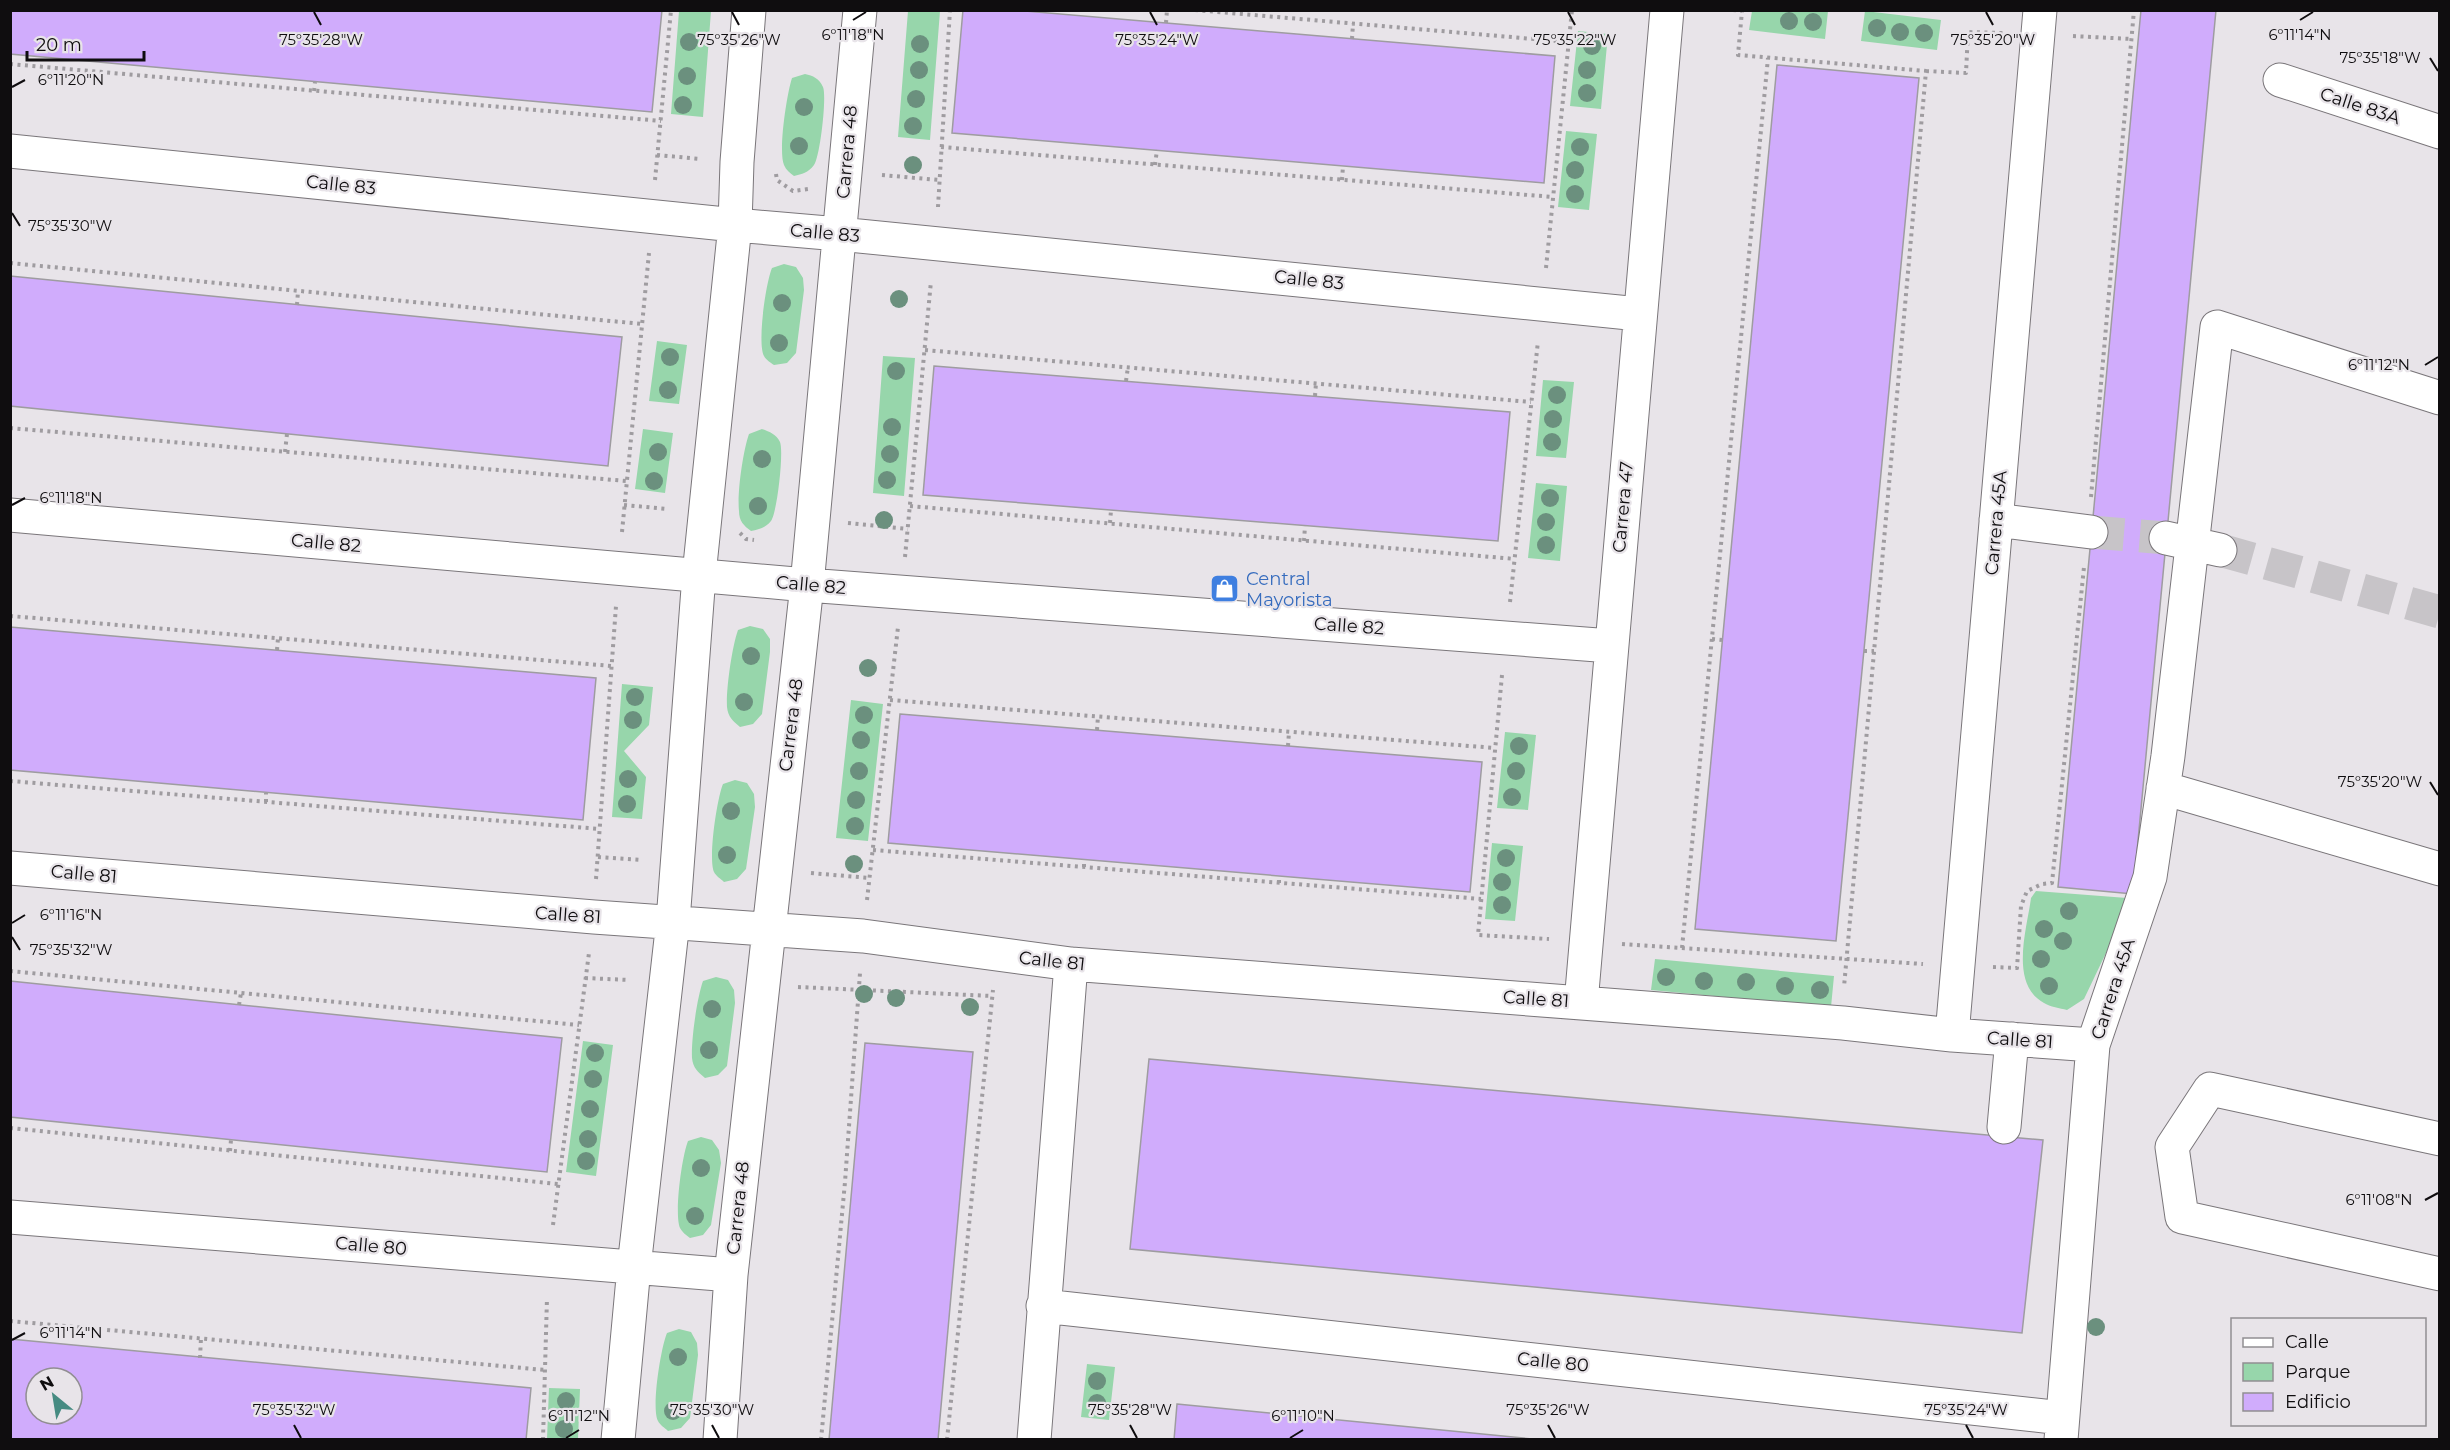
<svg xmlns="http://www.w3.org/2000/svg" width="2450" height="1450" font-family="Montserrat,sans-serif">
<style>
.green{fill:#97d6ab}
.building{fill:#d0acfc;stroke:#9e9ca0;stroke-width:1.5;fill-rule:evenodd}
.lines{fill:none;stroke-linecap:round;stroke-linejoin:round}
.minor-tunnel{stroke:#c7c4c8;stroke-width:33;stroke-dasharray:33 16;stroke-linecap:butt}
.minor-casing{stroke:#7a767a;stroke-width:35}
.path{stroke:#9f9ca0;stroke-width:4;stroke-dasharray:3 4.5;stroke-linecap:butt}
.minor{stroke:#fff;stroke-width:33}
.tree{fill:#6b907e}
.ticks{fill:none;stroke:#0f0d0f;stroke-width:2}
.labels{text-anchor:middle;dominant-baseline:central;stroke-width:4.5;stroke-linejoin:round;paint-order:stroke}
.street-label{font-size:18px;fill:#0f0d0f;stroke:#e8e4e9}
.shop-label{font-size:18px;fill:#366cbe;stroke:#e8e4e9;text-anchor:start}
.ticks-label{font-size:15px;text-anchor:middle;fill:#0f0d0f;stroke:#e8e4e9;stroke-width:4.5;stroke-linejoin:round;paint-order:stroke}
</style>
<rect width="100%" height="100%" fill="#e8e4e9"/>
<path class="green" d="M679 11H711L703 117 671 114Z
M908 11H940L930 140 898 137Z
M1752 11H1828L1825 39 1749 30Z
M1865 11 1941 20 1937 50 1861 41Z
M1578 31 1608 34 1601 109 1570 106Z
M805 74C813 76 819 78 823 87 827 96 820 157 814 165 808 173 802 174 794 176 790 173 786 170 784 165 778 151 787 93 792 78Z
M1566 131 1597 134 1589 210 1558 207Z
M784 264 796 267 803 278 804 290 796 353 787 363 774 365C771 363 766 360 764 356 757 343 766 282 772 268Z
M657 341 687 345 679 404 649 401Z
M883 356 915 358 904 496 873 493Z
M1543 380 1574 382 1566 458 1536 456Z
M643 429 673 433 665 493 635 489Z
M762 429C770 432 776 434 780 442 784 452 777 513 771 521 765 528 760 529 751 531 744 526 739 521 739 511 737 493 743 451 749 434Z
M1536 483 1567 486 1560 561 1528 558Z
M750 626 763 629 770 639V652L762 714 753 724 740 727C733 721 728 717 727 707 726 689 732 647 738 630Z
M622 684 653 687 649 725 624 751 646 777 642 819 612 817Z
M851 700 883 704 868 841 836 838Z
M1505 732 1536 735 1528 810 1497 808Z
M735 780 747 783 754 794 755 807 746 869 737 879 724 882C721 879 716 876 714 872 708 859 717 798 723 784Z
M1492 843 1523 846 1515 921 1485 919Z
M2036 891 2127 898V909L2084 999 2067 1010C2060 1008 2050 1007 2044 1003 2009 984 2027 929 2031 898Z
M1655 959 1834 976 1831 1007 1651 990Z
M716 977 728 980 734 990 735 1003 727 1066 718 1075 705 1078C698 1072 693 1068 692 1058 691 1040 697 998 703 981Z
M583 1041 613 1045 596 1176 566 1172Z
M701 1137 712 1140 719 1150 721 1163 711 1225 703 1235 690 1238C686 1235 682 1232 680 1228 674 1213 682 1156 688 1141Z
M679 1329 691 1332 697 1343 698 1355 690 1418 681 1428 668 1431C665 1428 660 1425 658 1421 651 1408 661 1347 667 1333Z
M1087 1364 1115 1367 1109 1420 1081 1417Z
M549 1388 580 1389 578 1439H547Z"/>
<path class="building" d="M10 10H662L652 112 10 54Z
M963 10H1012L1555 56 1544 183 952 133Z
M2141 10H2216L2133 894 2058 887Z
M1777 65 1919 78 1836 941 1695 929Z
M10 276 622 337 608 466 10 406Z
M934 366 1510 412 1498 541 923 495Z
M10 627 596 678 583 820 10 770Z
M900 714 1482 762 1470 892 888 843Z
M10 981 562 1038 547 1172 10 1117Z
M865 1043 973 1052 938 1440H829Z
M1149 1059 2043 1140 2022 1333 1130 1249Z
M10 1339 531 1388 526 1440H10ZM36 1378H72V1414H36Z
M1177 1404 1543 1440H1174Z"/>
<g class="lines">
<path class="minor-tunnel" d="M2091 532 2166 538
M2220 550 2440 612"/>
<defs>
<path id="minor" d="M2280 80 2440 132
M10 151 735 225 839 234 1639 314
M10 515 807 585 1611 646
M1996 520 2091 532
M2166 538 2220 550
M2163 788 2440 869
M10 868 594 917 863 936 1071 964 1843 1023 1952 1035 2093 1045
M1581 1003 1667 10
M1952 1035 2040 10
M2004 1127 2012 1039
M2440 1139 2210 1089 2172 1147 2182 1217 2440 1274
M10 1217 731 1275
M1043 1306 2062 1418
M618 1440 634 1267 673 921 699 575 735 225 737 162 749 10
M720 1440 731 1275 807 585 860 10
M1034 1440 1071 964
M2061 1440 2093 1045 2150 877 2168 756 2217 327 2440 398"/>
</defs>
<use href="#minor" class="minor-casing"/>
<path class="path" d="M1195 10 1569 42
M1733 10 1742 11 1738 55 1926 71 1844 987
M1166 23 1167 10
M2073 36 2131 39
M1352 39 1353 24
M10 64 661 121
M1926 71 1966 73 1968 32 2003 33
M314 91 315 82
M941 147 1553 197
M657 155 701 159
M1155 165 1157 150
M776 174 777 180 793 191 808 189
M882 175 939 180
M655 180 671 10
M1342 180 1343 166
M938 207 950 10
M10 263 642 324
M1546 268 1572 10
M297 305 298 291
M925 350 1531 402
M1126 381 1128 367
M1315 396 1316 383
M10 428 626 481
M285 452 287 434
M2091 497 2134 10
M624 505 668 509
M910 506 1515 559
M848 523 908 529
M1110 523 1111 510
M622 532 649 253
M740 533 746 539 754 540
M1304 541 1305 526
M905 557 931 281
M1510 602 1538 341
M10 616 612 666
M1712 639 1722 640
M277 650 278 638
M1864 651H1874
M1502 675 1478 935 1549 939
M890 700 1495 748
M1097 730 1098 716
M1288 746 1289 732
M10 781 600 829
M266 802V793
M873 850 1481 899
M598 857 642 860
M1084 867V860
M811 873 870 878
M596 879 616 606
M1279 883V876
M867 900 898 627
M1622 944 1923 964
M1682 948 1768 58
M1993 967 2017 968 2021 906 2027 891 2042 884 2052 883 2084 567
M10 971 579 1025
M585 978 629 980
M798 987 992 996
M239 1005 241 993
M10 1128 558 1184
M230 1151 231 1140
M553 1225 589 953
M10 1321 545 1370
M200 1358 201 1338
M543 1440 547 1298
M821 1440 845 1182 860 973
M947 1440 993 990"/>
<use href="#minor" class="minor"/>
</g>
<g class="tree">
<circle cx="1789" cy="21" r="9"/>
<circle cx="1813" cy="22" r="9"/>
<circle cx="1877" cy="28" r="9"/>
<circle cx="1900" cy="32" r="9"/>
<circle cx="1924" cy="33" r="9"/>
<circle cx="689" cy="42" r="9"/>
<circle cx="920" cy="44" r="9"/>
<circle cx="1592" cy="46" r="9"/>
<circle cx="919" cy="70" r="9"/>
<circle cx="1587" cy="70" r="9"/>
<circle cx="687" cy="76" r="9"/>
<circle cx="1587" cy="93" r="9"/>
<circle cx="916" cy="99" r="9"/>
<circle cx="683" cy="105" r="9"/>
<circle cx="804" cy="107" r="9"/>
<circle cx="913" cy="126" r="9"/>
<circle cx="799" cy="146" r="9"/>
<circle cx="1580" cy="147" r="9"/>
<circle cx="913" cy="165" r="9"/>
<circle cx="1575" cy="170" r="9"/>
<circle cx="1575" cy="194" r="9"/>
<circle cx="899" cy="299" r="9"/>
<circle cx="782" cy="303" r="9"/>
<circle cx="779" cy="343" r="9"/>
<circle cx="670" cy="357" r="9"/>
<circle cx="896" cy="371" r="9"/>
<circle cx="668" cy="390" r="9"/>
<circle cx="1557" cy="395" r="9"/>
<circle cx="1553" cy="419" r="9"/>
<circle cx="892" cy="427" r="9"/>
<circle cx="1552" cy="442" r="9"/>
<circle cx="658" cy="452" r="9"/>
<circle cx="890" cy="454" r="9"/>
<circle cx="762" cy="459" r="9"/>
<circle cx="887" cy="480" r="9"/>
<circle cx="654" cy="481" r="9"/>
<circle cx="1550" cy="498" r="9"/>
<circle cx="758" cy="506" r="9"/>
<circle cx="884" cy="520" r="9"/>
<circle cx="1546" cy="522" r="9"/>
<circle cx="1546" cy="545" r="9"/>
<circle cx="751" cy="656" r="9"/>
<circle cx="868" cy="668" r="9"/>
<circle cx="635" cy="697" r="9"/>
<circle cx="744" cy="702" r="9"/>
<circle cx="864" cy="715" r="9"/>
<circle cx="633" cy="720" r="9"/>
<circle cx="861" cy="740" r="9"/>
<circle cx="1519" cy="746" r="9"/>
<circle cx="859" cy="771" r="9"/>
<circle cx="1516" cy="771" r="9"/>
<circle cx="628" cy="779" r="9"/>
<circle cx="1512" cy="797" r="9"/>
<circle cx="856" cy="800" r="9"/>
<circle cx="627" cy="804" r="9"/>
<circle cx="731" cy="811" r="9"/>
<circle cx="855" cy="826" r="9"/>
<circle cx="727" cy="855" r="9"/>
<circle cx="1506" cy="858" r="9"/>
<circle cx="854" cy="864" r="9"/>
<circle cx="1502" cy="882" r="9"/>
<circle cx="1502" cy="905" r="9"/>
<circle cx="2069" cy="911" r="9"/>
<circle cx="2044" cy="929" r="9"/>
<circle cx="2063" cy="941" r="9"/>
<circle cx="2041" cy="959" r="9"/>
<circle cx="1666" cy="977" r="9"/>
<circle cx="1704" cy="981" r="9"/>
<circle cx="1746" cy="982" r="9"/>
<circle cx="1785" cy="986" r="9"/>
<circle cx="2049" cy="986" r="9"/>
<circle cx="1820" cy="990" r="9"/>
<circle cx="864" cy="994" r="9"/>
<circle cx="896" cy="998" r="9"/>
<circle cx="970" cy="1007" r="9"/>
<circle cx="712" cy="1009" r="9"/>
<circle cx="709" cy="1050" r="9"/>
<circle cx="595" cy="1053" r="9"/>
<circle cx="593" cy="1079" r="9"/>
<circle cx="590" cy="1109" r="9"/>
<circle cx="588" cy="1139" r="9"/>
<circle cx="586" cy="1161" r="9"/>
<circle cx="701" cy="1168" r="9"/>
<circle cx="695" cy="1216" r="9"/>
<circle cx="2096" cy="1327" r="9"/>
<circle cx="678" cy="1357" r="9"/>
<circle cx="1097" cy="1381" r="9"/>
<circle cx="566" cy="1401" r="9"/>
<circle cx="1097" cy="1403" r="9"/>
<circle cx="673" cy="1411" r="9"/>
<circle cx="564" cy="1429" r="9"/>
</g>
<path class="ticks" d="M314 12 321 25M732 12 739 25M1150 12 1157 25M1568 12 1575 25M1986 12 1993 25M853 20 866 12M2300 20 2313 12M2430 58 2438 71M12 87 25 80M12 213 20 226M2425 365 2438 357M12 505 25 498M2430 782 2438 795M12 923 25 915M12 937 20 950M2425 1200 2438 1193M12 1340 25 1333M294 1425 301 1438M712 1425 719 1438M1130 1425 1137 1438M1548 1425 1555 1438M1966 1425 1973 1438M566 1438 579 1430M1290 1438 1303 1430"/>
<defs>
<symbol id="shop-square" viewBox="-11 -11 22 22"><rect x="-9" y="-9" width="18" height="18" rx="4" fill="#3f7fe0" stroke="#e8e4e9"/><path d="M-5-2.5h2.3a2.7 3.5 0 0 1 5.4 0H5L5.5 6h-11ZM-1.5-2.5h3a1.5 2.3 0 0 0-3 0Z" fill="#fff"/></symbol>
</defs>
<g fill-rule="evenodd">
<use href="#shop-square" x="1208" y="572" width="33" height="33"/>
</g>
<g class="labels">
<g class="street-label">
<text transform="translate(2360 106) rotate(18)">Calle 83A</text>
<text transform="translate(847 152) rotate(-85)">Carrera 48</text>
<text transform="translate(341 185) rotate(6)">Calle 83</text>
<text transform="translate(825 233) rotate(5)">Calle 83</text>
<text transform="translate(1309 280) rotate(6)">Calle 83</text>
<text transform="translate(1623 507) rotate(-85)">Carrera 47</text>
<text transform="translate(1996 523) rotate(-85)">Carrera 45A</text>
<text transform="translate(326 543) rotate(5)">Calle 82</text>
<text transform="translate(811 585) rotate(5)">Calle 82</text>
<text transform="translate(1349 626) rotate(4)">Calle 82</text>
<text transform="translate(791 725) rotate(-83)">Carrera 48</text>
<text transform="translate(84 874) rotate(5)">Calle 81</text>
<text transform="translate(568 915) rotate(4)">Calle 81</text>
<text transform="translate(1052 961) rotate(6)">Calle 81</text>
<text transform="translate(2113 989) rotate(-72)">Carrera 45A</text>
<text transform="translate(1536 999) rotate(4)">Calle 81</text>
<text transform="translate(2020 1040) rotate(4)">Calle 81</text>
<text transform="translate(738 1208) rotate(-84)">Carrera 48</text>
<text transform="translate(371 1246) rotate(5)">Calle 80</text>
<text transform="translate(1553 1362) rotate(6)">Calle 80</text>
</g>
<g class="shop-label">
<text x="1246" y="579">Central<tspan x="1246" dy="21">Mayorista</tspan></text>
</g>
</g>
<g class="ticks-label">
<text x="853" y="40">6°11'18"N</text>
<text x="2300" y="40">6°11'14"N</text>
<text x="321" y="45">75°35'28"W</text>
<text x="739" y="45">75°35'26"W</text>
<text x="1157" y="45">75°35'24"W</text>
<text x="1575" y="45">75°35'22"W</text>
<text x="1993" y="45">75°35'20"W</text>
<text x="2380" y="63">75°35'18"W</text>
<text x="71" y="85">6°11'20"N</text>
<text x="70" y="231">75°35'30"W</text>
<text x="2379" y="370">6°11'12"N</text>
<text x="71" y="503">6°11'18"N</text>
<text x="2380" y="787">75°35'20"W</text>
<text x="71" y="920">6°11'16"N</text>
<text x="71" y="955">75°35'32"W</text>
<text x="2379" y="1205">6°11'08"N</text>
<text x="71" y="1338">6°11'14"N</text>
<text x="294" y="1415">75°35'32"W</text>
<text x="712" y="1415">75°35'30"W</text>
<text x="1130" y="1415">75°35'28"W</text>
<text x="1548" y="1415">75°35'26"W</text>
<text x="1966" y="1415">75°35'24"W</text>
<text x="579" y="1421">6°11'12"N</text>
<text x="1303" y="1421">6°11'10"N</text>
</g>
<rect width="2450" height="1450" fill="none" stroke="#0f0d0f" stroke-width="24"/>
<rect x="2231" y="1318" width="195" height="108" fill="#e8e4e9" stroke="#918e92" stroke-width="1.5"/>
<rect x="2243" y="1338" width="30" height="9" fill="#ffffff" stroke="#918e92" stroke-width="1.5"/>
<text x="2285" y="1348" font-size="18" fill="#0f0d0f">Calle</text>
<rect x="2243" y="1363" width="30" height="18" fill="#97d6ab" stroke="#918e92" stroke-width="1.5"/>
<text x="2285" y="1378" font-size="18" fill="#0f0d0f">Parque</text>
<rect x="2243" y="1393" width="30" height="18" fill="#d0acfc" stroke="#918e92" stroke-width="1.5"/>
<text x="2285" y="1408" font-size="18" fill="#0f0d0f">Edificio</text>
<g transform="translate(54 1396) rotate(330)"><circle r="28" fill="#e8e4e9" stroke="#918e92" stroke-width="1.5"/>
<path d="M0-4.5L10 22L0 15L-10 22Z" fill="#468b82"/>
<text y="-9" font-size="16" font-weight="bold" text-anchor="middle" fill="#0f0d0f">N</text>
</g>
<path d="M27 51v9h117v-9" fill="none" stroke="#0f0d0f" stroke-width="3"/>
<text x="36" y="51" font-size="18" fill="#0f0d0f" stroke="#e8e4e9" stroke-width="4.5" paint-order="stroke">20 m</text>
</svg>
